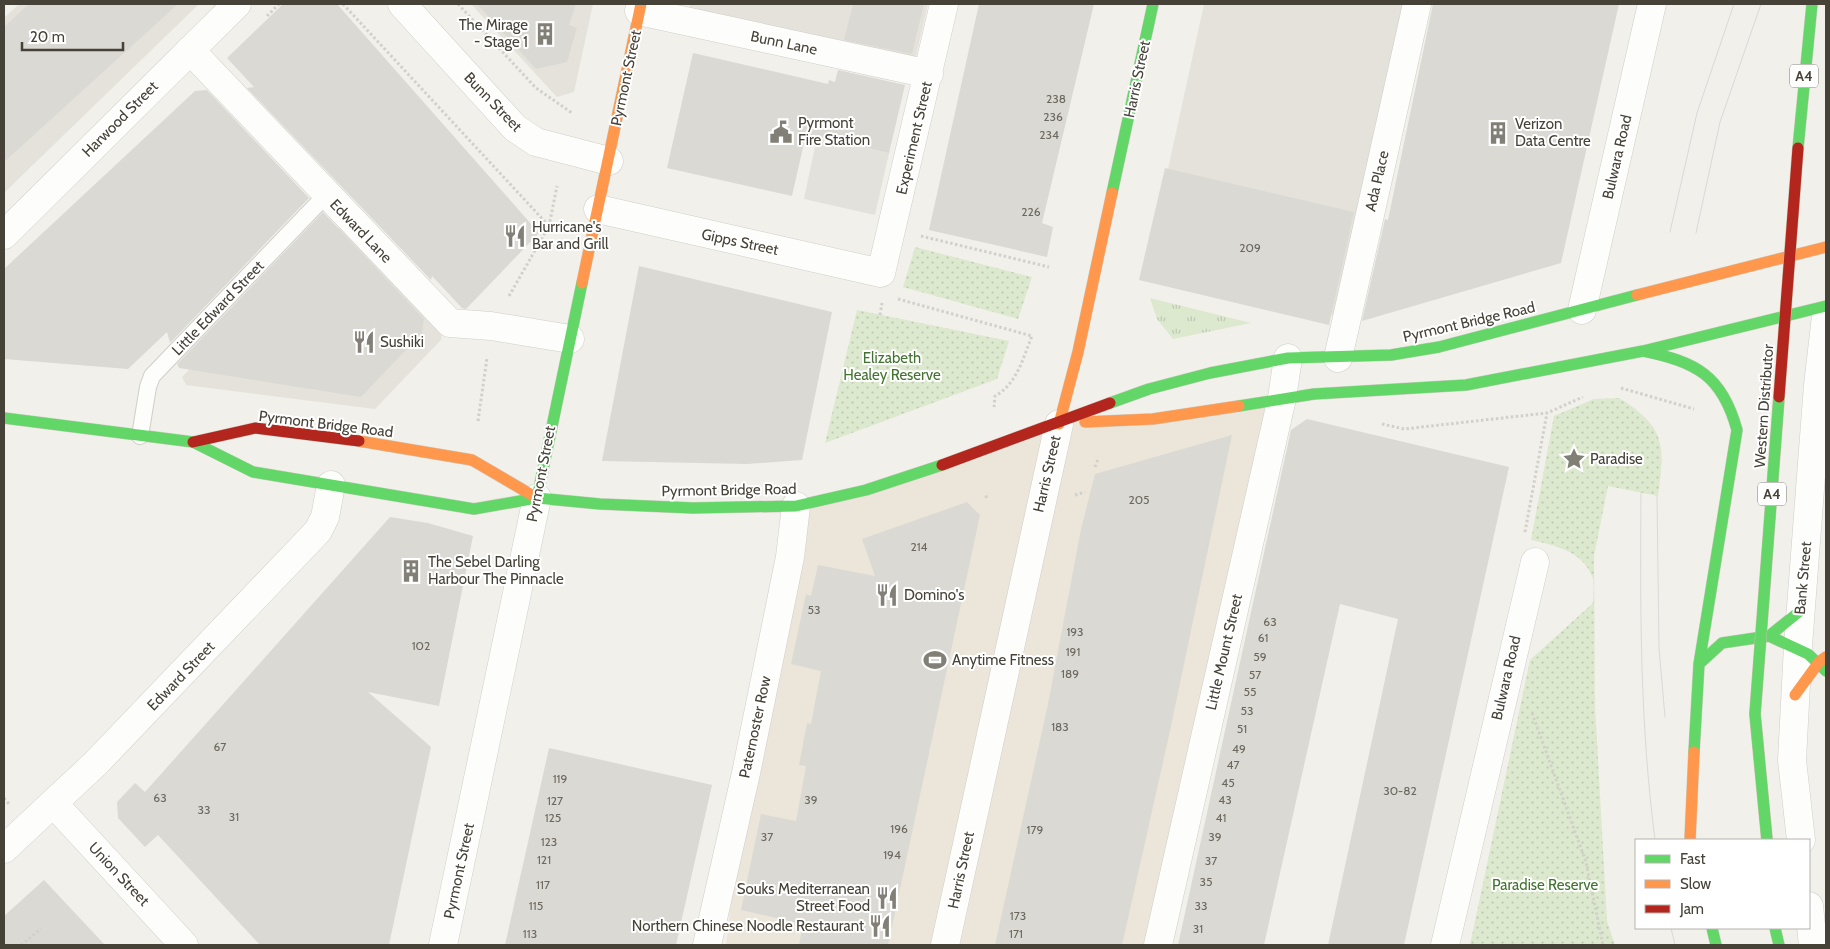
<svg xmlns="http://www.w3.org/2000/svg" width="1830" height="949" font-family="Cabin,sans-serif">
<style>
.residential{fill:#e4e2da}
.commercial{fill:#ebe6d9}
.grass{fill:url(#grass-tufts)}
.park{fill:url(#park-dots)}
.parking{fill:#e2e1dc}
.building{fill:#dbd9d4}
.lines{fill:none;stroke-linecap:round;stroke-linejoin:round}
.lane-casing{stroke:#cfcec9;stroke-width:18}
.street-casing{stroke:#cfcec9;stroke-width:29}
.fast-casing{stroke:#cfcdc3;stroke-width:12}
.slow-casing{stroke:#cfcdc3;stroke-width:12}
.jam-casing{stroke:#cfcdc3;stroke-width:12}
.path{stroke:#d1d0cb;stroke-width:3;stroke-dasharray:2.5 2.5;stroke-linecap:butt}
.lane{stroke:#fdfdfc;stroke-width:16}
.street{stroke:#fdfdfc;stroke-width:28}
.fast{stroke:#63d668;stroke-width:11}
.slow{stroke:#ff974d;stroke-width:11}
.jam{stroke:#b3261e;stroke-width:11}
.tram{stroke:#d9d9d8;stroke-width:1}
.fast-bridge-casing{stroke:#c6bfa9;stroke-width:12;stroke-linecap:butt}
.jam-bridge-casing{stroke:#c6bfa9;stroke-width:12;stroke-linecap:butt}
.fast-bridge{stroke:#63d668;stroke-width:11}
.jam-bridge{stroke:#b3261e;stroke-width:11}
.labels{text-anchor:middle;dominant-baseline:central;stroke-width:4;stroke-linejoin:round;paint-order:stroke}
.number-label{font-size:12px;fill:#6c6860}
.shield{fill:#fff;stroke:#7e7b74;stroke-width:1}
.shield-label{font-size:14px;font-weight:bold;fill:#464238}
.poi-label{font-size:15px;fill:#464238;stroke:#fff;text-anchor:start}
.street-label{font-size:15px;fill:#464238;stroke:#fff}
.park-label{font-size:15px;fill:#427330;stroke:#fff}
</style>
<defs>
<pattern id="grass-tufts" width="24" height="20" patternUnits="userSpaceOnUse" patternTransform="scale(1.25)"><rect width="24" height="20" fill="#dce9ce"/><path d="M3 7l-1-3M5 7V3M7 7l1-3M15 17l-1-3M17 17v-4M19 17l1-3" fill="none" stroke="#bec9b2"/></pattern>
<pattern id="park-dots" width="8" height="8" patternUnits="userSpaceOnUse" patternTransform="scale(1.25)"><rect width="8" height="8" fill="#dce9ce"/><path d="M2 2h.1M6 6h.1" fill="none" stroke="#bec9b2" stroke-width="1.8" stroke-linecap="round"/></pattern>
</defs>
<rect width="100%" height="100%" fill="#f1f0eb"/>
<path class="residential" d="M19 4H199L4 193V18Z
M471 4H593L574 92 557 97Z
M690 4H928L915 60 689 8Z
M1204 4H1404L1338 311 1323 321 1146 270Z
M346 227 443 328 441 340 375 409 186 385 182 377 329 229Z"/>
<path class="commercial" d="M1282 398 1158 945H726L746 773 796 506 1059 424Z"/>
<path class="grass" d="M1150 298 1251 323 1173 339 1157 319Z"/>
<path class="park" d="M915 247 1032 277 1018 319 903 287Z
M857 310 1009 341 997 379 825 443Z
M1619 398C1666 427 1665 445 1658 496L1608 486 1594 556 1595 706 1607 921 1615 945H1470L1530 660 1593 603C1593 595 1595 582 1592 576 1582 551 1554 545 1531 540L1554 416 1594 399Z"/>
<path class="parking" d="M817 137 889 153 875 215 804 199Z"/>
<path class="building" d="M29 4H178L4 162V27Z
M283 4H337L539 233 466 309 462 308 432 276 431 280 247 88 254 87 227 58Z
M477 4H576L569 25 577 28 567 62 536 69Z
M853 4H924L912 54 844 40Z
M979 4H1094L1042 223 1053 227 1047 257 929 230Z
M1433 4H1619L1561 263 1362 321 1385 219 1388 220Z
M693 53 828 84 829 80 835 82 838 70 905 85 889 153 806 134 792 196 667 168Z
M207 90 309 198 170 343 167 332 128 369 4 359V269L195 91Z
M1165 168 1354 212 1329 325 1139 280Z
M323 212 424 319 422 333 361 397 179 368 177 364Z
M639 266 832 312 802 460 747 464 602 461Z
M1307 419 1509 467 1404 945H1328L1398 619 1340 604 1264 945H1178L1291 430Z
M1232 435 1170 731 1122 945H995L1048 704 1081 529 1095 474Z
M967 502 980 515 888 945H799L803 924 741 910 761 814 796 821 806 766 799 765 807 723 811 724 821 671 791 664 806 594 811 596 818 565 875 576 862 539Z
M390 517 428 523 473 536 439 706 368 692 431 747 389 945H260L158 835 145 847 118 818 117 802 135 783 145 792Z
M549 748 712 785 676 945H505Z
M44 880 105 945H4V916Z"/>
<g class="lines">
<defs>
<path id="lane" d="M140 436 148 387 152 376 326 195"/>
<path id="street" d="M402 4 515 128 536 142 609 161
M639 11 929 74
M190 50 450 323 491 326 570 339
M598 209 881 273 944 4
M4 235 237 4
M1582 310 1652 4
M1338 358 1417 4
M54 804 184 945
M1801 840 1792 760 1798 646 1818 385 1826 316
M4 849 96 763 318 531 325 517 331 485
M1809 906 1813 945
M443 945 537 498
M707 945 746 773 790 557 796 506
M945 945 1059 424
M1158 945 1282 398 1288 358
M1445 945 1535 562"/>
<path id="fast" d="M1798 148 1812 4
M1112 193 1153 4
M582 283 537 498 600 504 693 508 796 506 866 490 942 465
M1643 351C1696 362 1722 375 1737 430L1699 664 1694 752
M1110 403 1149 389 1210 373 1288 358 1391 355 1439 347 1637 295
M1239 406 1314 394 1466 385 1643 351 1826 306
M4 418 193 442 253 472 474 509 537 498
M1769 636 1808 654 1826 671
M1699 664 1722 643 1769 636 1800 611
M1712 928 1716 945
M1775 928 1779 945"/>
<path id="slow" d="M582 283 641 4
M1637 295 1826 247
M1085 422 1153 419 1239 406
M1059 424 1078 352 1112 193
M359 441 472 460 537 498
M1795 695 1819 662 1826 657
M1690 840 1694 752"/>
<path id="jam" d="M193 442 255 428 359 441
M942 465 1110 403"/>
</defs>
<use href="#lane" class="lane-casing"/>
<use href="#street" class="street-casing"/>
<use href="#fast" class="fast-casing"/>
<use href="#slow" class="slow-casing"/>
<use href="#jam" class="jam-casing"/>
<path class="path" d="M343 4 549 226
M458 4 536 88 572 113
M267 16 279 4
M921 236 1049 267
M509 296 549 226 557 186
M898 299 1032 336C1023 358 1017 384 995 396L994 407
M880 315 882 303
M1621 388 1694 409
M478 421 487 358
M1382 424 1404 429 1547 413 1583 397
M1095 467 1098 459
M1075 495 1085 492
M986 498 987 493
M1525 532 1547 413
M1532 713 1586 862 1603 945
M4 798 9 804
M21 945 41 929"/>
<use href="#lane" class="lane"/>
<use href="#street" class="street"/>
<use href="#fast" class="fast"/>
<use href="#slow" class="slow"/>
<use href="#jam" class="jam"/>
<path class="tram" d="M1670 232 1697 113 1734 4
M1696 233 1720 122 1761 4
M1641 492C1640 609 1640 724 1655 840
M1657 496 1659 648 1665 717
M1671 928 1675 945"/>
<defs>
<path id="fast-bridge" d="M1767 840 1755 714 1779 397"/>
<path id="jam-bridge" d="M1779 397 1798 148"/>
</defs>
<use href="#fast-bridge" class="fast-bridge-casing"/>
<use href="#jam-bridge" class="jam-bridge-casing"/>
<use href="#fast-bridge" class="fast-bridge"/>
<use href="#jam-bridge" class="jam-bridge"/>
</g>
<defs>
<symbol id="building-bare" viewBox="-9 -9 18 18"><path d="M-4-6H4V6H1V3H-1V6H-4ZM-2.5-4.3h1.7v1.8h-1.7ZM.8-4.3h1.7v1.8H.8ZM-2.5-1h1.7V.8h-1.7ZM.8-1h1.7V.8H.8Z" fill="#827f77" stroke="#fff" stroke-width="2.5" paint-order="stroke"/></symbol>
<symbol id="civic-bare" viewBox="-9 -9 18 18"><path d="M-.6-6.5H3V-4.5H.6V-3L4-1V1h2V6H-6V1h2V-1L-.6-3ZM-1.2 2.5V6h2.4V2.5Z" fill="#827f77" stroke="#fff" stroke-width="2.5" paint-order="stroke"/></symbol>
<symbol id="restaurant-bare" viewBox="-9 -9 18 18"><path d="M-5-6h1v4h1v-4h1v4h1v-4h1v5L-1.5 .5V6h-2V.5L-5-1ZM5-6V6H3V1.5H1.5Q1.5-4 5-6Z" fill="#827f77" stroke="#fff" stroke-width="2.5" paint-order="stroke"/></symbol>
<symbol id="sight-bare" viewBox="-9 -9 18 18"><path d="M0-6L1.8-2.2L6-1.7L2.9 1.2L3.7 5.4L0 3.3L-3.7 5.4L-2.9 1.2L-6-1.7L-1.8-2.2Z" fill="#827f77" stroke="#fff" stroke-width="2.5" paint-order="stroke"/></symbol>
<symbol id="stadium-bare" viewBox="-9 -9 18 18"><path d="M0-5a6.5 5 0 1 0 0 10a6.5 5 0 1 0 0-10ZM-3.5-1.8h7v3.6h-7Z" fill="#827f77" stroke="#fff" stroke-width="2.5" paint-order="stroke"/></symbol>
</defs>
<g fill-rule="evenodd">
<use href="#building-bare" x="529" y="18" width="32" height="32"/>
<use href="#civic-bare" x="765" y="116" width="32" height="32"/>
<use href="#building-bare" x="1482" y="117" width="32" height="32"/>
<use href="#restaurant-bare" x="499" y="220" width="32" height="32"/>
<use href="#restaurant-bare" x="348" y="326" width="32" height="32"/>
<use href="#sight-bare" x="1558" y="443" width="32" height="32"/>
<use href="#building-bare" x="395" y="555" width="32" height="32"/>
<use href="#restaurant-bare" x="871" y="579" width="32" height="32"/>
<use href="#stadium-bare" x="919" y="644" width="32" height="32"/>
<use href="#restaurant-bare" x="871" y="882" width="32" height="32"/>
<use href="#restaurant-bare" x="864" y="910" width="32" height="32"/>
</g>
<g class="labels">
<g class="number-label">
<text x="1056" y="98">238</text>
<text x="1053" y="116">236</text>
<text x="1049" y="134">234</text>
<text x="1031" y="211">226</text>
<text x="1250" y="247">209</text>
<text x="1139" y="499">205</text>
<text x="919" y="546">214</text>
<text x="814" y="609">53</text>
<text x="1270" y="621">63</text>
<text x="1075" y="631">193</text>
<text x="1263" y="637">61</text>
<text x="421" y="645">102</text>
<text x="1073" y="651">191</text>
<text x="1260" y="656">59</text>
<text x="1070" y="673">189</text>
<text x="1255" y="674">57</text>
<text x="1250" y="691">55</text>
<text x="1247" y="710">53</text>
<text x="1060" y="726">183</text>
<text x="1242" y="728">51</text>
<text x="220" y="746">67</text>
<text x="1239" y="748">49</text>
<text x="1233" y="764">47</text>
<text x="560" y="778">119</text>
<text x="1228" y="782">45</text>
<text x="1400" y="790">30-82</text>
<text x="160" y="797">63</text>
<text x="811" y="799">39</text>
<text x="1225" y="799">43</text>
<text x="555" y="800">127</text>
<text x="204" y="809">33</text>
<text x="234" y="816">31</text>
<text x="553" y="817">125</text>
<text x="1221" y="817">41</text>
<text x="899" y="828">196</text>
<text x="1035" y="829">179</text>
<text x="767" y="836">37</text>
<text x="1215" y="836">39</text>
<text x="549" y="841">123</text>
<text x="892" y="854">194</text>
<text x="544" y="859">121</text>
<text x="1211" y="860">37</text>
<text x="1206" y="881">35</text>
<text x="543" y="884">117</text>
<text x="536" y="905">115</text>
<text x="1201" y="905">33</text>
<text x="1018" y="915">173</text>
<text x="1198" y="928">31</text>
<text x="530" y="933">113</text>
<text x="1016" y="933">171</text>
</g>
<g class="shield">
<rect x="1790" y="64.5" width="28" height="23" rx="4"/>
<rect x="1758" y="482.5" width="28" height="23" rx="4"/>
</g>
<g class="shield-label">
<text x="1804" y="76">A4</text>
<text x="1772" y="494">A4</text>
</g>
<g class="poi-label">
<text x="528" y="25" text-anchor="end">The Mirage<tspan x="528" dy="17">- Stage 1</tspan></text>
<text x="798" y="123">Pyrmont<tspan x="798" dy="17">Fire Station</tspan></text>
<text x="1515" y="124">Verizon<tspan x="1515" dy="17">Data Centre</tspan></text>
<text x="532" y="227">Hurricane's<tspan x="532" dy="17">Bar and Grill</tspan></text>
<text x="380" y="342">Sushiki</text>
<text x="1590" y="459">Paradise</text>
<text x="428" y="562">The Sebel Darling<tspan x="428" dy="17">Harbour The Pinnacle</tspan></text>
<text x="904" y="595">Domino's</text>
<text x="952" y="660">Anytime Fitness</text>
<text x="870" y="889" text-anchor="end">Souks Mediterranean<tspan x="870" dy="17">Street Food</tspan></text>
<text x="864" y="926" text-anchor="end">Northern Chinese Noodle Restaurant</text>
</g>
<g class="street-label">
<text transform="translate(784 43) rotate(12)">Bunn Lane</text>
<text transform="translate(626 78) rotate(-78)">Pyrmont Street</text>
<text transform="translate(1137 79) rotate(-78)">Harris Street</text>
<text transform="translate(493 102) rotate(46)">Bunn Street</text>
<text transform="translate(120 119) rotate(-45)">Harwood Street</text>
<text transform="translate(914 138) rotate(-77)">Experiment Street</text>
<text transform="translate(1617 157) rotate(-77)">Bulwara Road</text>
<text transform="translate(1377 181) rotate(-77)">Ada Place</text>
<text transform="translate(361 231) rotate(46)">Edward Lane</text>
<text transform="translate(740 242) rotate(12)">Gipps Street</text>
<text transform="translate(218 308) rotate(-46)">Little Edward Street</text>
<text transform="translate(1469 322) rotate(-13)">Pyrmont Bridge Road</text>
<text transform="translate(1764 406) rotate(-86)">Western Distributor</text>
<text transform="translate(326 424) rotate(7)">Pyrmont Bridge Road</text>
<text transform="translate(541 474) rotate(-79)">Pyrmont Street</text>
<text transform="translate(1047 474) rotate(-77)">Harris Street</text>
<text transform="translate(729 490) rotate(-1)">Pyrmont Bridge Road</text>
<text transform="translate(1803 578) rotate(-85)">Bank Street</text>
<text transform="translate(1224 652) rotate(-77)">Little Mount Street</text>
<text transform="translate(181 676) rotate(-46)">Edward Street</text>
<text transform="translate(1506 678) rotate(-77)">Bulwara Road</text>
<text transform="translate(755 727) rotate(-78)">Paternoster Row</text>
<text transform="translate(961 870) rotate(-78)">Harris Street</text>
<text transform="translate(459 871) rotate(-78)">Pyrmont Street</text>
<text transform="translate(119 874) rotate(47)">Union Street</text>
</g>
<g class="park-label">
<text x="892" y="358">Elizabeth<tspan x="892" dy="17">Healey Reserve</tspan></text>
<text x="1545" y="885">Paradise Reserve</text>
</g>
</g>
<rect width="1830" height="949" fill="none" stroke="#464238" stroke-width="10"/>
<rect x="1635" y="839" width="175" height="90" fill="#ffffff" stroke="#b5b3af"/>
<rect x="1645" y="855" width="25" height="8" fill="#63d668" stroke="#b5b3af"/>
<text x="1680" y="864" font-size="15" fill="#464238">Fast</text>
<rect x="1645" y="880" width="25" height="8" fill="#ff974d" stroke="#b5b3af"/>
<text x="1680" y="889" font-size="15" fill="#464238">Slow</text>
<rect x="1645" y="905" width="25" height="8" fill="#b3261e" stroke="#b5b3af"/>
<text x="1680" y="914" font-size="15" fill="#464238">Jam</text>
<path d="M22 42v8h101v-8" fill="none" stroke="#464238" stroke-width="2.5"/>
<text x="30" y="42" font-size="15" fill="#464238" stroke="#ffffff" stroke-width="4" paint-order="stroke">20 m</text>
</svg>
